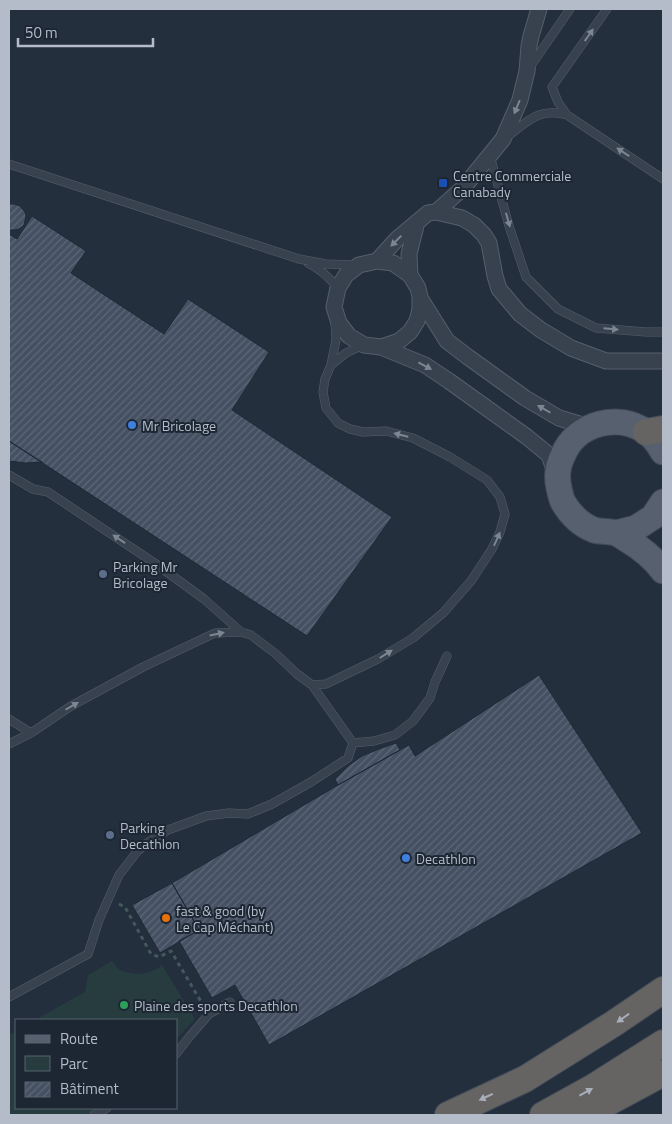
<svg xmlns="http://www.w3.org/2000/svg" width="672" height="1124" font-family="'Titillium Web',sans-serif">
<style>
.green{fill:#263c3f}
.building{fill:url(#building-hatch);stroke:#1f2835}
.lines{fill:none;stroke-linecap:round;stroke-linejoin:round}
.service-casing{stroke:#565f6c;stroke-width:9}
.minor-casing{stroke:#565f6c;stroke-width:17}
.primary-casing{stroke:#414a57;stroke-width:27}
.trunk-casing{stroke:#434c59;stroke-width:28}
.path{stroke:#44595c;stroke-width:3;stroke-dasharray:4 4;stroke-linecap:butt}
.service{stroke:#38414e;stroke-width:8}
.minor{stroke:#38414e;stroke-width:15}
.primary{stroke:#56606e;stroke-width:25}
.trunk{stroke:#656462;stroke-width:26}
.oneway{fill:#7c8592}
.oneway2{fill:#a8afba}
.transit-dot{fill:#1a4fb4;stroke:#1d2633;stroke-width:2}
.shop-dot{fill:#3f7fe0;stroke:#1d2633;stroke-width:2}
.service-dot{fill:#5c6f8a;stroke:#1d2633;stroke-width:2}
.food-dot{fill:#e8710a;stroke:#1d2633;stroke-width:2}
.leisure-dot{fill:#2e9e5b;stroke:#1d2633;stroke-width:2}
.labels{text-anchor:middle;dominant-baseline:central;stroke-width:4;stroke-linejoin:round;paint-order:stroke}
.poi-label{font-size:14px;fill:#b4bcc9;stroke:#1d2633;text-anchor:start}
</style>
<defs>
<pattern id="building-hatch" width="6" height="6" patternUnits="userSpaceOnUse" patternTransform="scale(1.25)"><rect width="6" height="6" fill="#455162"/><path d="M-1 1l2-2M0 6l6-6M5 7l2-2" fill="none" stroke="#5d6877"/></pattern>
</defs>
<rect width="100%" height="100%" fill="#242f3e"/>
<path class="green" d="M112 961C114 964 117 968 120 970 132 976 152 975 162 965L195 1019 176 1039V1020H35L85 992 88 975Z
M16 1031V1108H102L89 1115H9V1035Z"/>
<path class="building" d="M9 204H14L20 206 25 212 26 216 24 225 19 229 15 230H9Z
M32 216 86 251 71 273 164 334 188 299 269 352 232 410 392 517 307 636 9 441V234L17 239Z
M9 441 42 462 26 463 9 461Z
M539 675 642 833 269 1045 235 985 212 998 179 941 199 930 172 883 338 785 409 745 415 756Z
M396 743 400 750 338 785 335 779 348 766 362 756 379 749Z
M172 883 199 930 160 953 132 905Z"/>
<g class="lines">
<defs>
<path id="service" d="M607 9 552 87 558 102 567 115 663 179
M530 67 570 9
M507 137C528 121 539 107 567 115
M490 156 509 226 526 277 558 309 596 328 646 332H663
M9 164 299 259 326 264 356 265
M308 263C320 269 329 277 338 288
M331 365 346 353 363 345
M9 475 33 489 48 492 156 564 204 599 241 632
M312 685 353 743 374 741 395 735 413 721 430 698 435 682 447 656
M9 719 31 733
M9 744 31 733 71 706 143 667 215 633 241 632 251 635 276 654 297 674 312 685 326 684 378 659 413 638 443 613 471 581 492 549 500 532 505 514 500 497 487 480 450 457 413 438 386 431 363 432 350 429 338 423 326 408 323 392 325 379 331 365 336 340 335 321
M9 997 88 954 99 920 119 875 136 853 147 843 168 830 206 816 229 813 248 814 272 804 311 782 348 758 353 743
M176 1054 190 1036 209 1014 230 1002
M94 1115 107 1108"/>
<path id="minor" d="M436 212 463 188 503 139 520 100 527 71 529 46 531 36 539 9
M377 261 397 239 428 213 436 212 462 218 474 225 484 235 489 243 495 276 499 289 520 314 541 330 571 348 606 361H663
M410 275 409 254 417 222
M420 298 447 341 468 357 525 398 559 418 589 427
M381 347 399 341 410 332 417 321 420 309V297L418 288 410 275 393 263 377 261 359 265 346 275 338 288 334 307 339 323 349 336 364 345 381 347 425 365 449 381 527 437 549 455 556 475"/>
<path id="primary" d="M663 452C659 445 654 437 646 432 619 412 576 423 563 455 558 465 556 476 559 488 560 492 561 498 563 502 570 514 581 525 594 530 601 532 609 531 616 533 620 535 623 537 626 539 641 548 653 557 663 571
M616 533 636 528 653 517 663 502"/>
<path id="trunk" d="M646 432 663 429
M448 1115 525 1079 613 1024 663 990
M543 1115 592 1088 663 1043
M585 1115 663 1073"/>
</defs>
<use href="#service" class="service-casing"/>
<use href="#minor" class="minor-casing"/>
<use href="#primary" class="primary-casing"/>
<use href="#trunk" class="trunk-casing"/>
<path class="path" d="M119 904 125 907 151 954 159 957 171 951 203 1005"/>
<use href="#service" class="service"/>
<use href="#minor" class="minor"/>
<use href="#primary" class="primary"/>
<use href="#trunk" class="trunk"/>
</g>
<defs><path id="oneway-solid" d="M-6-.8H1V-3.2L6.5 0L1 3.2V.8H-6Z" transform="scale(1.25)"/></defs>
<g class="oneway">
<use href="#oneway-solid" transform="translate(589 35) rotate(-55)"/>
<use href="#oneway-solid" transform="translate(517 107) rotate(112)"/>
<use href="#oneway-solid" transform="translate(623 152) rotate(-147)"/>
<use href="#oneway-solid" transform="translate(508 220) rotate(74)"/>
<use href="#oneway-solid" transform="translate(396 241) rotate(135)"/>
<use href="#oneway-solid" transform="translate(611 329) rotate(5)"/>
<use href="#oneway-solid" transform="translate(425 366) rotate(28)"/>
<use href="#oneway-solid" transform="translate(544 409) rotate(-150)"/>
<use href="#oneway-solid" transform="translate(401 435) rotate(-166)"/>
<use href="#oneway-solid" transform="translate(119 539) rotate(-146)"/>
<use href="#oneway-solid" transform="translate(497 539) rotate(-66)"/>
<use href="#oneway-solid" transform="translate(217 634) rotate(-12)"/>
<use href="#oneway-solid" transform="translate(386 654) rotate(-32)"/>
<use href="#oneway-solid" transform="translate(72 706) rotate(-30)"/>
</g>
<g class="oneway2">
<use href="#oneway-solid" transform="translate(623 1018) rotate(145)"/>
<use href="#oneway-solid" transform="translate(586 1092) rotate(-29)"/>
<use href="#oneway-solid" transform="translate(486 1097) rotate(155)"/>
</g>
<rect class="transit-dot" x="438" y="178" width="10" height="10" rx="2.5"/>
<g class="shop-dot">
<circle cx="132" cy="425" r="5"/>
<circle cx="406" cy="858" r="5"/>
</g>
<g class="service-dot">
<circle cx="103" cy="574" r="5"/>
<circle cx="110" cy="835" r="5"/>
</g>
<circle class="food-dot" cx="166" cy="918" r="5"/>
<circle class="leisure-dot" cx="124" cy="1005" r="5"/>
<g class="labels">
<g class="poi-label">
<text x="453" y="175">Centre Commerciale<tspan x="453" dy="16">Canabady</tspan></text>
<text x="142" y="425">Mr Bricolage</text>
<text x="113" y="566">Parking Mr<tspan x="113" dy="16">Bricolage</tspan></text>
<text x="120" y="827">Parking<tspan x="120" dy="16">Decathlon</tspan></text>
<text x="416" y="858">Decathlon</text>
<text x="176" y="910">fast &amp; good (by<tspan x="176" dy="16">Le Cap Méchant)</tspan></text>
<text x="134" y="1005">Plaine des sports Decathlon</text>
</g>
</g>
<rect width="672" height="1124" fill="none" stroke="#b4bcc9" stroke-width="20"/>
<rect x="15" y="1019" width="162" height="90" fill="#1d2633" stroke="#59626f"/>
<rect x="25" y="1035" width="25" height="8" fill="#56606e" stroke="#59626f"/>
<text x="60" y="1044" font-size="15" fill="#b4bcc9">Route</text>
<rect x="25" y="1056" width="25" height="15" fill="#263c3f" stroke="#59626f"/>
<text x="60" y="1069" font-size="15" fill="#b4bcc9">Parc</text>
<rect x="25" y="1082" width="25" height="15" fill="url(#building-hatch)" stroke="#59626f"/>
<text x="60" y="1094" font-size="15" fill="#b4bcc9">Bâtiment</text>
<path d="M18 38v8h135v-8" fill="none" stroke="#b4bcc9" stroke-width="2.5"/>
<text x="25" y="38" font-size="15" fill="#b4bcc9" stroke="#1d2633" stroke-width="4" paint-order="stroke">50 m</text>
</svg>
